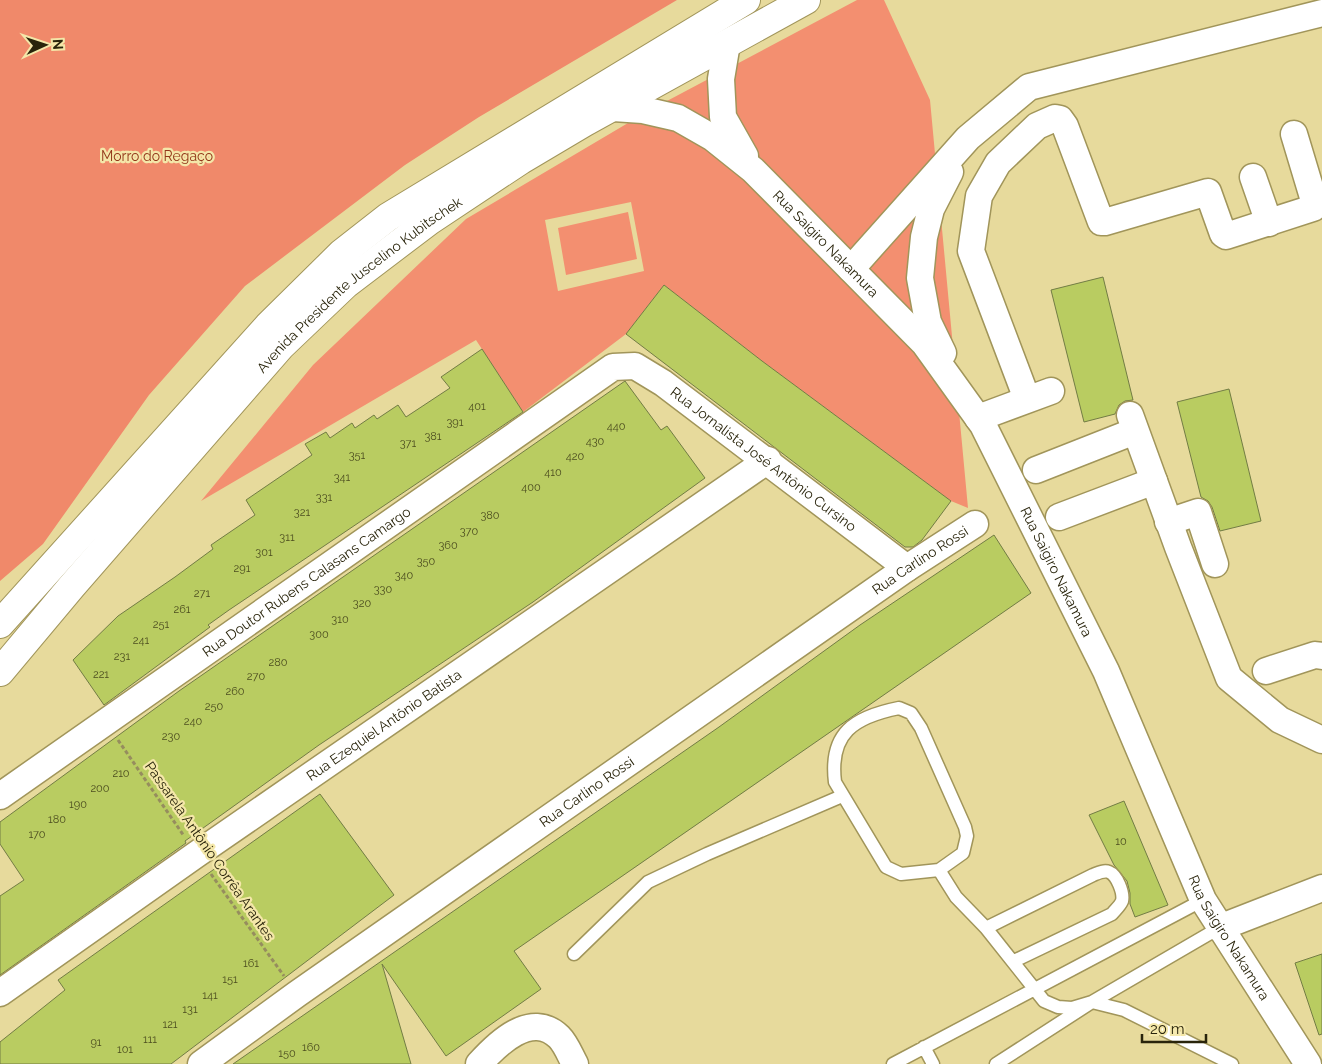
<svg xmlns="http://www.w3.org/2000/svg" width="1322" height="1064" font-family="Raleway,sans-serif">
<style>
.green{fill:#f38f70;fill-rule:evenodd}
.forest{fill:#f0896a}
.building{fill:#b9cc61;stroke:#727c44}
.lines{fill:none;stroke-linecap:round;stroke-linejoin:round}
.service-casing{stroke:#a1955a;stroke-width:15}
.minor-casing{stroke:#a1955a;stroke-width:29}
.primary-casing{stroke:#a1955a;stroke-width:30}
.path{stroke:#968d5e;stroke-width:3;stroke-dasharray:4 2.5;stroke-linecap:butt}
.service{stroke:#fff;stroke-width:12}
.minor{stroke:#fff;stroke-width:26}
.primary{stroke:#fff;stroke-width:28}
.labels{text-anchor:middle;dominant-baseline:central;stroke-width:4.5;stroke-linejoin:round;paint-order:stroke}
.number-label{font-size:11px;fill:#4d4e20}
.park-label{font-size:14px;fill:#923619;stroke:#f4e7a9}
.street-label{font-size:14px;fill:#29240b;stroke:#f4e7a9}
</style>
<rect width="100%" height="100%" fill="#e7da9c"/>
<path class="green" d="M857 0H884L930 100 968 508 951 501 762 361 664 285 626 334 523 412 476 340 201 501 313 365 466 219 650 110ZM631 202 644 271 558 291 545 220Z
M628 212 637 259 566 275 558 228Z"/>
<path class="forest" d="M0 0H677L479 117 405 165 245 286 149 395 43 544 0 581Z"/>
<path class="building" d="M1103 277 1133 400 1125 401 1119 405 1115 414 1084 422 1051 290Z
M664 285 762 361 951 501 922 540 913 547H905L626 334Z
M482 349 523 412 229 610 208 625 210 627 104 705 73 660 118 616 175 577 213 549 211 545 255 515 246 500 312 455 305 444 326 432 330 438 352 423 355 428 374 415 377 419 398 405 406 417 450 388 441 377Z
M625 381 661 430 667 426 705 478 533 602 319 745 185 841 186 843 0 975V896L24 880 0 844V822L179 691Z
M1229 389 1261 521 1220 531 1212 507 1208 501 1201 497 1177 402Z
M994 535 1031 593 514 951 541 989 446 1056 382 964 411 1064H233L719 727 860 625Z
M320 794 394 895 171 1064H0V1042L65 990 58 980Z
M1124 801 1168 905 1135 917 1130 904V893L1127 881 1114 865 1089 815Z
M1322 954V1034L1319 1035 1295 963Z"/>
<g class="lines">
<defs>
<path id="service" d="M899 708 911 713 921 728 965 827 967 836 963 853 939 870 901 874 886 867 835 782C829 733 854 717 899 708Z
M939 870 956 897 986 928 1044 1001 1058 1007 1072 1008 1092 1002 1124 1010 1232 1064
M986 928 1093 875C1098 873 1104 870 1109 872 1117 875 1124 893 1122 901 1120 906 1115 910 1112 914L1014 961
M574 954 648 882 707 854 842 796
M924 1047 933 1064
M893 1064 1203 900
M996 1064 1092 1002 1219 928"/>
<g id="minor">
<path d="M727 43 721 79 723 117 745 156"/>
<path id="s1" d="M613 108 643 110 678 118 713 138 753 170 924 343 983 425 1106 671 1203 900 1308 1064"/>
<path d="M1253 177 1269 223"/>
<path d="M851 269 968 138 1029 87 1322 13"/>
<path d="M943 353 928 322 920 278 924 237 931 209 950 172"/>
<path d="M1027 399 971 251 979 196 998 163 1037 126 1055 118 1060 119 1065 126 1101 222H1105L1208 192 1223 234 1226 236 1313 208 1315 204 1294 134"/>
<path d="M1130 415 1178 547 1229 678 1280 720 1322 740"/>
<path d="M978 418 1051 391"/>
<path d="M1036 470 1135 431"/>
<path d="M1059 517 1154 481"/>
<path d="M1168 522 1198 512 1215 564"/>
<path d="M1266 671 1315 655 1322 656"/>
<path id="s2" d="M0 796 613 367 635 366 663 383 907 568"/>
<path d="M1219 928 1322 888"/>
<path id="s3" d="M0 993 197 854 768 460"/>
<path id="s4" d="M201 1064 297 994 907 568 975 524"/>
<path d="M479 1064C497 1044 531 1010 559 1037 566 1044 570 1055 575 1064"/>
</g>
<g id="primary">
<path d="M0 624 268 326 342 253 388 217 746 0"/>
<path id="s5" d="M0 672 72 586 281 346 346 284 429 221 521 160 585 122 806 0"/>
</g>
</defs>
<use href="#service" class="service-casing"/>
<use href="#minor" class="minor-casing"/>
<use href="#primary" class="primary-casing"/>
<path class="path" d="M118 740 184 836
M211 874 284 976"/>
<use href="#service" class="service"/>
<use href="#minor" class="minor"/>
<use href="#primary" class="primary"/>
</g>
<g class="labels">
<g class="number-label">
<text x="477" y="406">401</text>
<text x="455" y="422">391</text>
<text x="616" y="426">440</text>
<text x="433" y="436">381</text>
<text x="595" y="441">430</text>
<text x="408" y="443">371</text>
<text x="357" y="455">351</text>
<text x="575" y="456">420</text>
<text x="553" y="472">410</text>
<text x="342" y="477">341</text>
<text x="531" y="487">400</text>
<text x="324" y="497">331</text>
<text x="302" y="512">321</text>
<text x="490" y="515">380</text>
<text x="469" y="531">370</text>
<text x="287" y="537">311</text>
<text x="448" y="545">360</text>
<text x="264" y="552">301</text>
<text x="426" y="561">350</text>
<text x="242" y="568">291</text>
<text x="404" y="575">340</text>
<text x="383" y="589">330</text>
<text x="202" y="593">271</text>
<text x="362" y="603">320</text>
<text x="182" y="609">261</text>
<text x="340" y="619">310</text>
<text x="161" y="624">251</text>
<text x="319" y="634">300</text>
<text x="141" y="640">241</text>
<text x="122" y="656">231</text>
<text x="278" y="662">280</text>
<text x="101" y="674">221</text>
<text x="256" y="676">270</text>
<text x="235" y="691">260</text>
<text x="214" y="706">250</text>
<text x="193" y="721">240</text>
<text x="171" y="736">230</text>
<text x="121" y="773">210</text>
<text x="100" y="788">200</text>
<text x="78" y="804">190</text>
<text x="57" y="819">180</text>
<text x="37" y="834">170</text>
<text x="1121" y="841">10</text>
<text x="251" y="963">161</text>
<text x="230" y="979">151</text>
<text x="210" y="995">141</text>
<text x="190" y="1009">131</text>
<text x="170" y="1024">121</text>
<text x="150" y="1039">111</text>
<text x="96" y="1042">91</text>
<text x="311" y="1047">160</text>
<text x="125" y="1049">101</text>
<text x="287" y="1053">150</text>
</g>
<g class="park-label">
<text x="157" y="156">Morro do Regaço</text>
</g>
<g class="street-label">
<text stroke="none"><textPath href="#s1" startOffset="261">Rua Saigiro Nakamura</textPath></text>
<text stroke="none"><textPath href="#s5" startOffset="530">Avenida Presidente Juscelino Kubitschek</textPath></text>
<text stroke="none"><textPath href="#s2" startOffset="929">Rua Jornalista José Antônio Cursino</textPath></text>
<text stroke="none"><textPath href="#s4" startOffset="878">Rua Carlino Rossi</textPath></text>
<text stroke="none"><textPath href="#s1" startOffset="666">Rua Saigiro Nakamura</textPath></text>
<text stroke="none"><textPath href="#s2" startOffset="374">Rua Doutor Rubens Calasans Camargo</textPath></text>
<text stroke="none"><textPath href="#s3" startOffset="468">Rua Ezequiel Antônio Batista</textPath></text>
<text stroke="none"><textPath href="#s4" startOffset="472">Rua Carlino Rossi</textPath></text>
<text transform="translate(210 851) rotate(55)">Passarela Antônio Corrêa Arantes</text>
<text stroke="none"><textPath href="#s1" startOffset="1071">Rua Saigiro Nakamura</textPath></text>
</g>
</g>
<g transform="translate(45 45) rotate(87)" stroke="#f4e7a9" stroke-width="4" paint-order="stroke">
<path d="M0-4L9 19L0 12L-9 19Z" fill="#29240b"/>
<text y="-8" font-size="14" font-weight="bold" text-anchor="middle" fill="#29240b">N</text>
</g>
<path d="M1142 1034v8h64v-8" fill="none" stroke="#29240b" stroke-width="2.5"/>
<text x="1150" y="1034" font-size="15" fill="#29240b" stroke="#f4e7a9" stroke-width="4" paint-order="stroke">20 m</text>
</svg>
